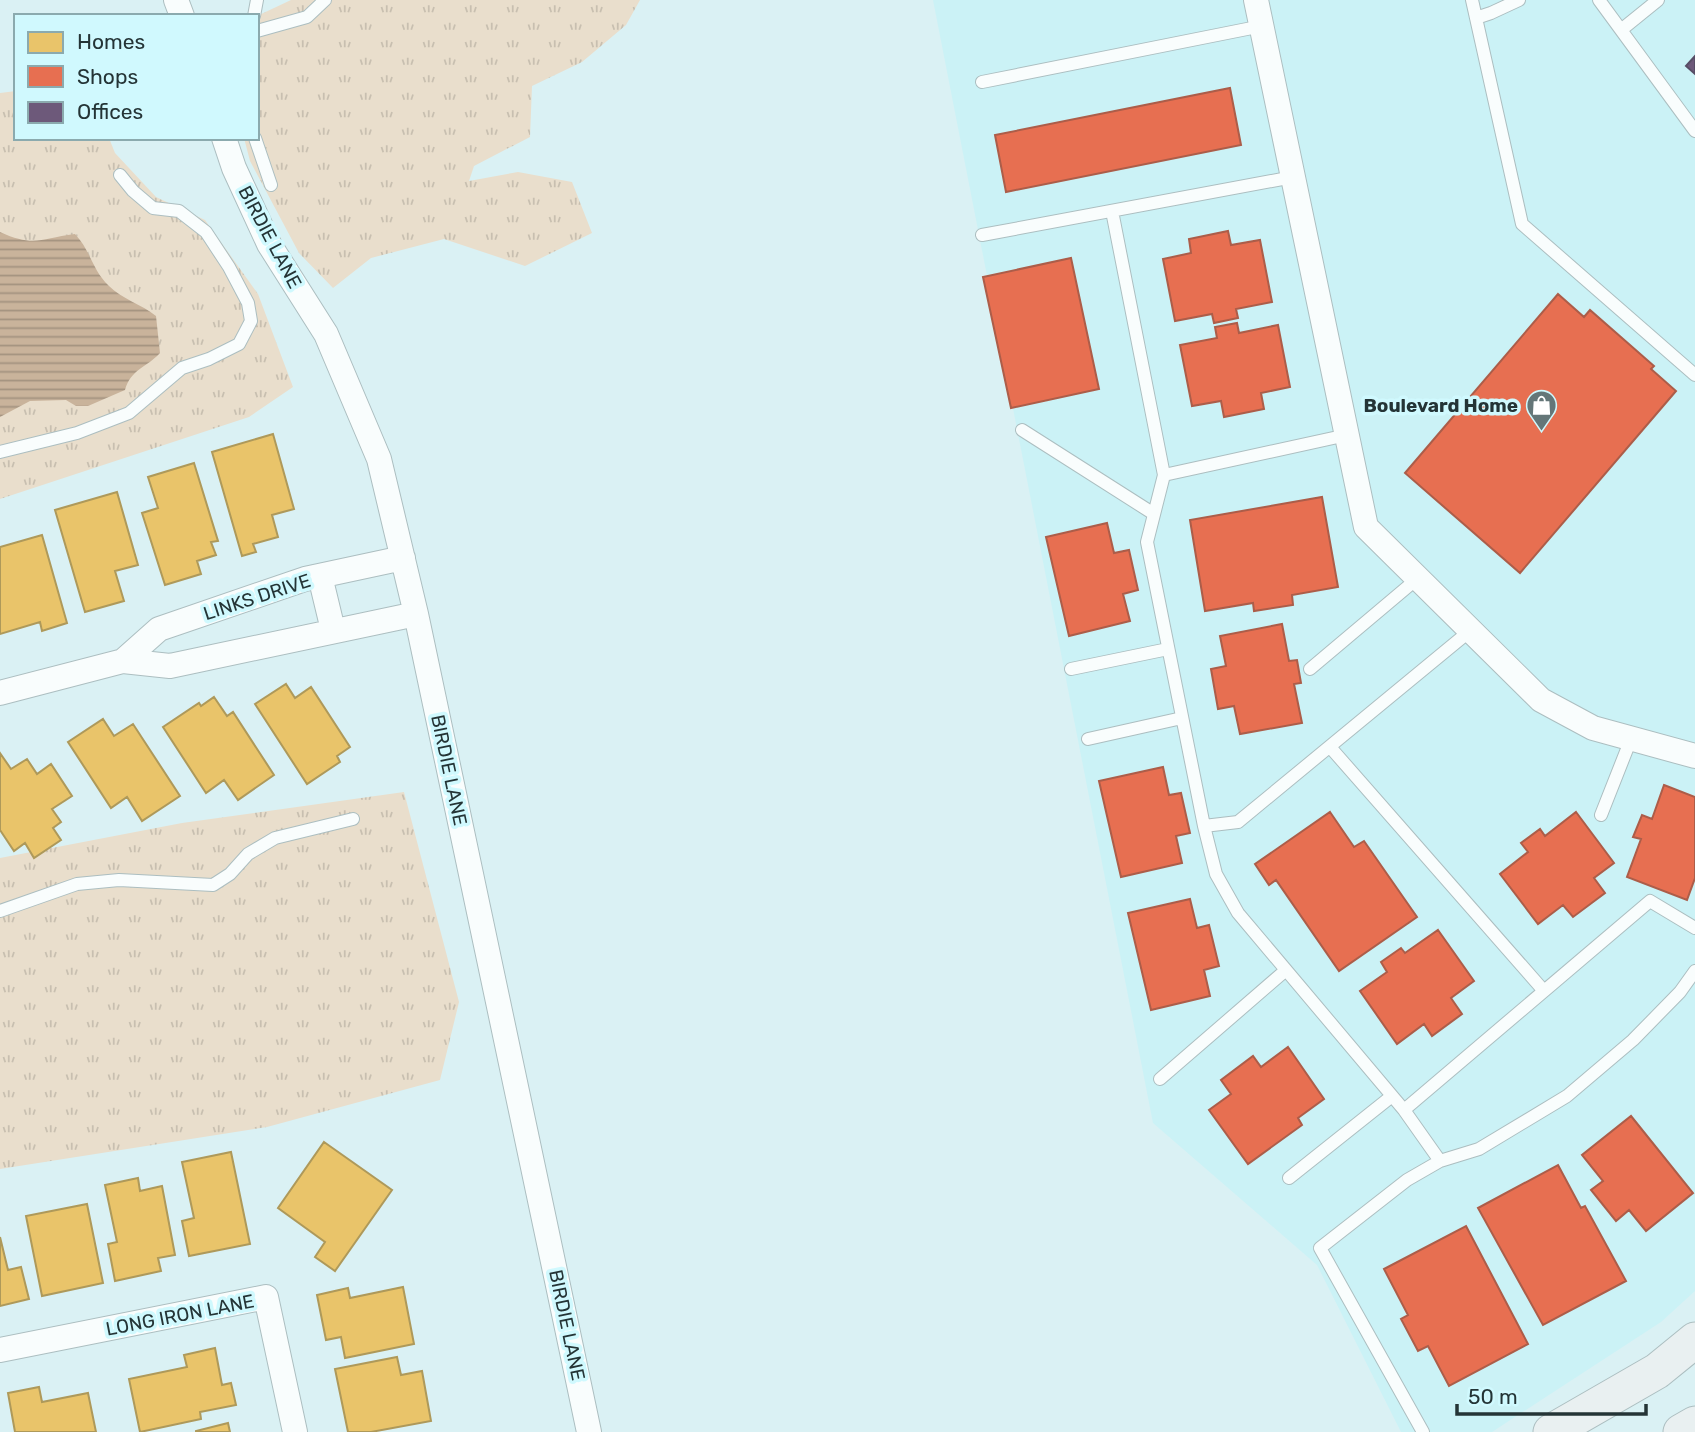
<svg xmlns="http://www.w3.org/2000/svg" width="1695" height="1432" font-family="Rubik,sans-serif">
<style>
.built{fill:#cbf2f6}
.grass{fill:url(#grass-tufts)}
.water{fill:url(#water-rules)}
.homes{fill:#e9c46a;stroke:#ae995a;stroke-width:2}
.shops{fill:#e76f51;stroke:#ac5d49;stroke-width:2}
.offices{fill:#6d597a;stroke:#574e66;stroke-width:2}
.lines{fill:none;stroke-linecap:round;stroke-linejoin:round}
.service-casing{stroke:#acbec0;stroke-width:14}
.minor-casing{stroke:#acbec0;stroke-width:26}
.secondary-casing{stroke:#acbec0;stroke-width:37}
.service{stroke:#f9fdfd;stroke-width:12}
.minor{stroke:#f9fdfd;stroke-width:24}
.secondary{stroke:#e9f0f1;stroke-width:35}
.labels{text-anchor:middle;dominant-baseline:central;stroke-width:7;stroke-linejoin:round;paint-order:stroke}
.street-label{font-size:19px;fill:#243436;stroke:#d0f9fe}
.poi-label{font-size:19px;font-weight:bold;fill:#243436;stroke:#d0f9fe;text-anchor:end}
</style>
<defs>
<pattern id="grass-tufts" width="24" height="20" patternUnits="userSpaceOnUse" patternTransform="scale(1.75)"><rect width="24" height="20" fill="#e9decc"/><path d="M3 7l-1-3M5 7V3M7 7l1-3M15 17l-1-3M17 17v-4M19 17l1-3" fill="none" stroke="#c8bfb0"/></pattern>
<pattern id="water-rules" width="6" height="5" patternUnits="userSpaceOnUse" patternTransform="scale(1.75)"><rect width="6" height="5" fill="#c9b39b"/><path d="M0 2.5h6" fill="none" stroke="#a3927f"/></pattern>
</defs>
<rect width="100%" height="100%" fill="#daf1f4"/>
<path class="built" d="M933 0H1695V1291L1661 1322 1492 1432H1401L1317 1265 1153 1123Z"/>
<path class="grass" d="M291 0H640L626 25 582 62 532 86 530 137 474 166 469 181 518 172 572 182 592 233 525 266 444 239 371 258 333 288 299 253 250 161 244 138H257V16Z
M16 91V138H109L115 153 156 197 205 220 258 294 293 387 249 417 0 499V93Z
M404 792 459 1002 440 1080 267 1127 0 1169V858L182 823Z"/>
<path class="water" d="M0 232C35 248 41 238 75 234 91 251 92 270 109 286 122 299 141 304 156 316L160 353C146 368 131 369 125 390L88 406H76L66 400 30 401 0 417Z"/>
<path class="homes" d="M273 434 294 509 272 515 278 537 253 544 256 552 242 556 212 452Z
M194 463 218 541 211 542 216 555 197 561 201 574 165 585 142 513 158 508 148 477Z
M117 492 138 565 115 571 124 601 85 612 55 510Z
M42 535 67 623 42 631 40 622 0 634V547Z
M286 684 295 698 311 687 350 747 337 756 340 762 307 784 255 704Z
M214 697 227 716 233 712 274 775 238 800 224 780 206 793 163 727 199 703 201 706Z
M103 719 114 736 133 724 180 796 142 821 127 797 111 808 68 742Z
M0 753 11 769 27 759 37 774 51 764 72 796 52 809 61 822 53 828 61 840 34 858 25 843 14 851 0 830Z
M324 1142 392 1190 335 1271 315 1257 325 1242 278 1208Z
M231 1152 250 1244 189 1256 182 1221 194 1218 182 1162Z
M138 1178 140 1191 162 1186 175 1255 158 1258 161 1271 115 1281 108 1244 117 1242 105 1185Z
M87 1204 103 1283 42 1296 26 1216Z
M0 1237 8 1270 21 1267 29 1299 0 1306Z
M403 1287 414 1344 345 1358 341 1337 326 1340 317 1295 348 1288 350 1298Z
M215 1348 222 1385 231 1383 236 1405 200 1412 201 1419 140 1432 129 1379 187 1367 184 1355Z
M397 1357 401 1375 422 1371 431 1421 371 1432H348L335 1369Z
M39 1387 42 1402 88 1393 96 1432H15L8 1393Z
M228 1423 230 1432H196V1431Z"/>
<path class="shops" d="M1230 88 1241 145 1006 192 995 135Z
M1228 231 1231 245 1260 240 1272 302 1236 309 1238 318 1214 323 1212 314 1175 321 1163 259 1191 253 1189 239Z
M1071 258 1099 389 1011 408 983 277Z
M1558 294 1584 317 1590 310 1654 366 1651 369 1676 391 1520 573 1405 473Z
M1237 323 1239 333 1278 325 1290 387 1261 393 1264 409 1224 417 1221 401 1192 406 1180 345 1217 338 1215 327Z
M1322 497 1338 587 1292 595 1293 605 1254 611 1253 603 1205 611 1190 520Z
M1107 523 1114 553 1129 550 1138 590 1123 594 1130 621 1069 636 1046 537Z
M1282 624 1289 661 1297 660 1301 683 1294 684 1302 723 1240 734 1234 706 1218 709 1211 669 1226 666 1220 636Z
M1163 767 1169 795 1181 793 1190 833 1176 836 1182 863 1121 877 1099 781Z
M1664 785 1695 797V878L1687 900 1627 877 1641 839 1633 837 1642 815 1652 819Z
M1330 812 1354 847 1364 841 1417 917 1339 971 1276 880 1269 885 1255 864Z
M1576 812 1614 863 1594 878 1605 893 1573 917 1563 905 1538 924 1500 874 1528 852 1521 843 1540 829 1545 836Z
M1190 899 1197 928 1209 925 1219 966 1204 970 1210 996 1151 1010 1128 913Z
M1438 930 1474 981 1451 998 1462 1014 1432 1036 1424 1024 1397 1044 1360 991 1387 972 1381 962 1401 948 1405 953Z
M1288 1047 1324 1099 1298 1118 1302 1125 1248 1164 1209 1110 1231 1094 1221 1080 1253 1056 1261 1067Z
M1631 1116 1693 1193 1646 1231 1629 1210 1616 1221 1591 1190 1603 1181 1582 1155Z
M1558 1165 1581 1208 1585 1206 1626 1281 1543 1325 1478 1208Z
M1466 1226 1528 1344 1449 1386 1428 1346 1418 1351 1401 1319 1408 1315 1384 1269Z"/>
<path class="offices" d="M1695 56V74L1686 66Z"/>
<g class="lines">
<defs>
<path id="service" d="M1472 0 1522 224 1695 375
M1599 0 1695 131
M254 16 257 0
M1476 18 1491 13 1519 0
M1621 30 1658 0
M257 31 307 17 325 0
M982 82 1262 26
M255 138 271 185
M1112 211 1164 475 1147 542 1204 826 1216 874 1238 913 1404 1110 1440 1161
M982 235 1293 177
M1022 430 1154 514
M0 452 77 433 129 413 182 368 209 359 239 344 251 321 248 303 229 267 206 232 179 211 153 208 133 191 120 175
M1164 475 1347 435
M1071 669 1168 649
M1310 669 1418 578
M1088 739 1182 718
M1330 747 1544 991
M1601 815 1631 739
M1204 826 1238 822 1471 630
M0 911 77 884 119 880 213 885 230 874 248 854 275 838 353 819
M1160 1079 1286 970
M1404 1110 1650 901 1695 928
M1289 1178 1392 1096
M1423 1432 1320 1248 1407 1180 1440 1161 1479 1149 1567 1096 1633 1040 1680 992 1695 971"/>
<path id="minor" d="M176 0 182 16
M1256 0 1366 527 1541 700 1593 728 1695 756
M224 138 234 168 269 244 326 334 379 459 416 614 589 1432
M320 576 333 630
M123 661 159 629 305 579 403 558
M0 693 123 661 170 666 416 614
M0 1350 266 1297 295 1432"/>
<path id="secondary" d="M1551 1432 1657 1371 1695 1340
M1681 1432 1695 1424"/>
</defs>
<use href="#service" class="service-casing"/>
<use href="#minor" class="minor-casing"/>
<use href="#secondary" class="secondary-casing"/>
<use href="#service" class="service"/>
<use href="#minor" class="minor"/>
<use href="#secondary" class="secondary"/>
</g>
<defs>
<symbol id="shop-pin" viewBox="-11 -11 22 30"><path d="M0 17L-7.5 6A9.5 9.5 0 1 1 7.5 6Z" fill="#647678" stroke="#d0f9fe"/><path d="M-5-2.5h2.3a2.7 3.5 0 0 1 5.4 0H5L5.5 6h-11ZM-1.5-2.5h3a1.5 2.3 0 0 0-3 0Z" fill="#fff"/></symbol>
</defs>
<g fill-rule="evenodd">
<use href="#shop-pin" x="1524" y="388" width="35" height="47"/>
</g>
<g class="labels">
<g class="street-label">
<text transform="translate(270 237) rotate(62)">BIRDIE LANE</text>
<text transform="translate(257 597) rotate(-18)">LINKS DRIVE</text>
<text transform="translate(449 770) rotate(78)">BIRDIE LANE</text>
<text transform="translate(180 1315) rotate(-11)">LONG IRON LANE</text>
<text transform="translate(567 1325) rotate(78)">BIRDIE LANE</text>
</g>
<g class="poi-label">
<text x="1518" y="405">Boulevard Home</text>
</g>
</g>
<rect x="14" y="14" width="245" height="126" fill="#d0f9fe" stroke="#8baaae" stroke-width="2"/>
<rect x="28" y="32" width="35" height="21" fill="#e9c46a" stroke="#8baaae" stroke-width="2"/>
<text x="77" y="49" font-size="21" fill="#243436">Homes</text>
<rect x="28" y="66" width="35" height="21" fill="#e76f51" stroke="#8baaae" stroke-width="2"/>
<text x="77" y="84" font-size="21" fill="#243436">Shops</text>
<rect x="28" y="102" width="35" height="21" fill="#6d597a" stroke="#8baaae" stroke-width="2"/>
<text x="77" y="119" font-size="21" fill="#243436">Offices</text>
<path d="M1457 1404v10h189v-10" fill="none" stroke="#243436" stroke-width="3.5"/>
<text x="1468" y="1404" font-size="21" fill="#243436" stroke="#d0f9fe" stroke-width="5" paint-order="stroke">50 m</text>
</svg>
